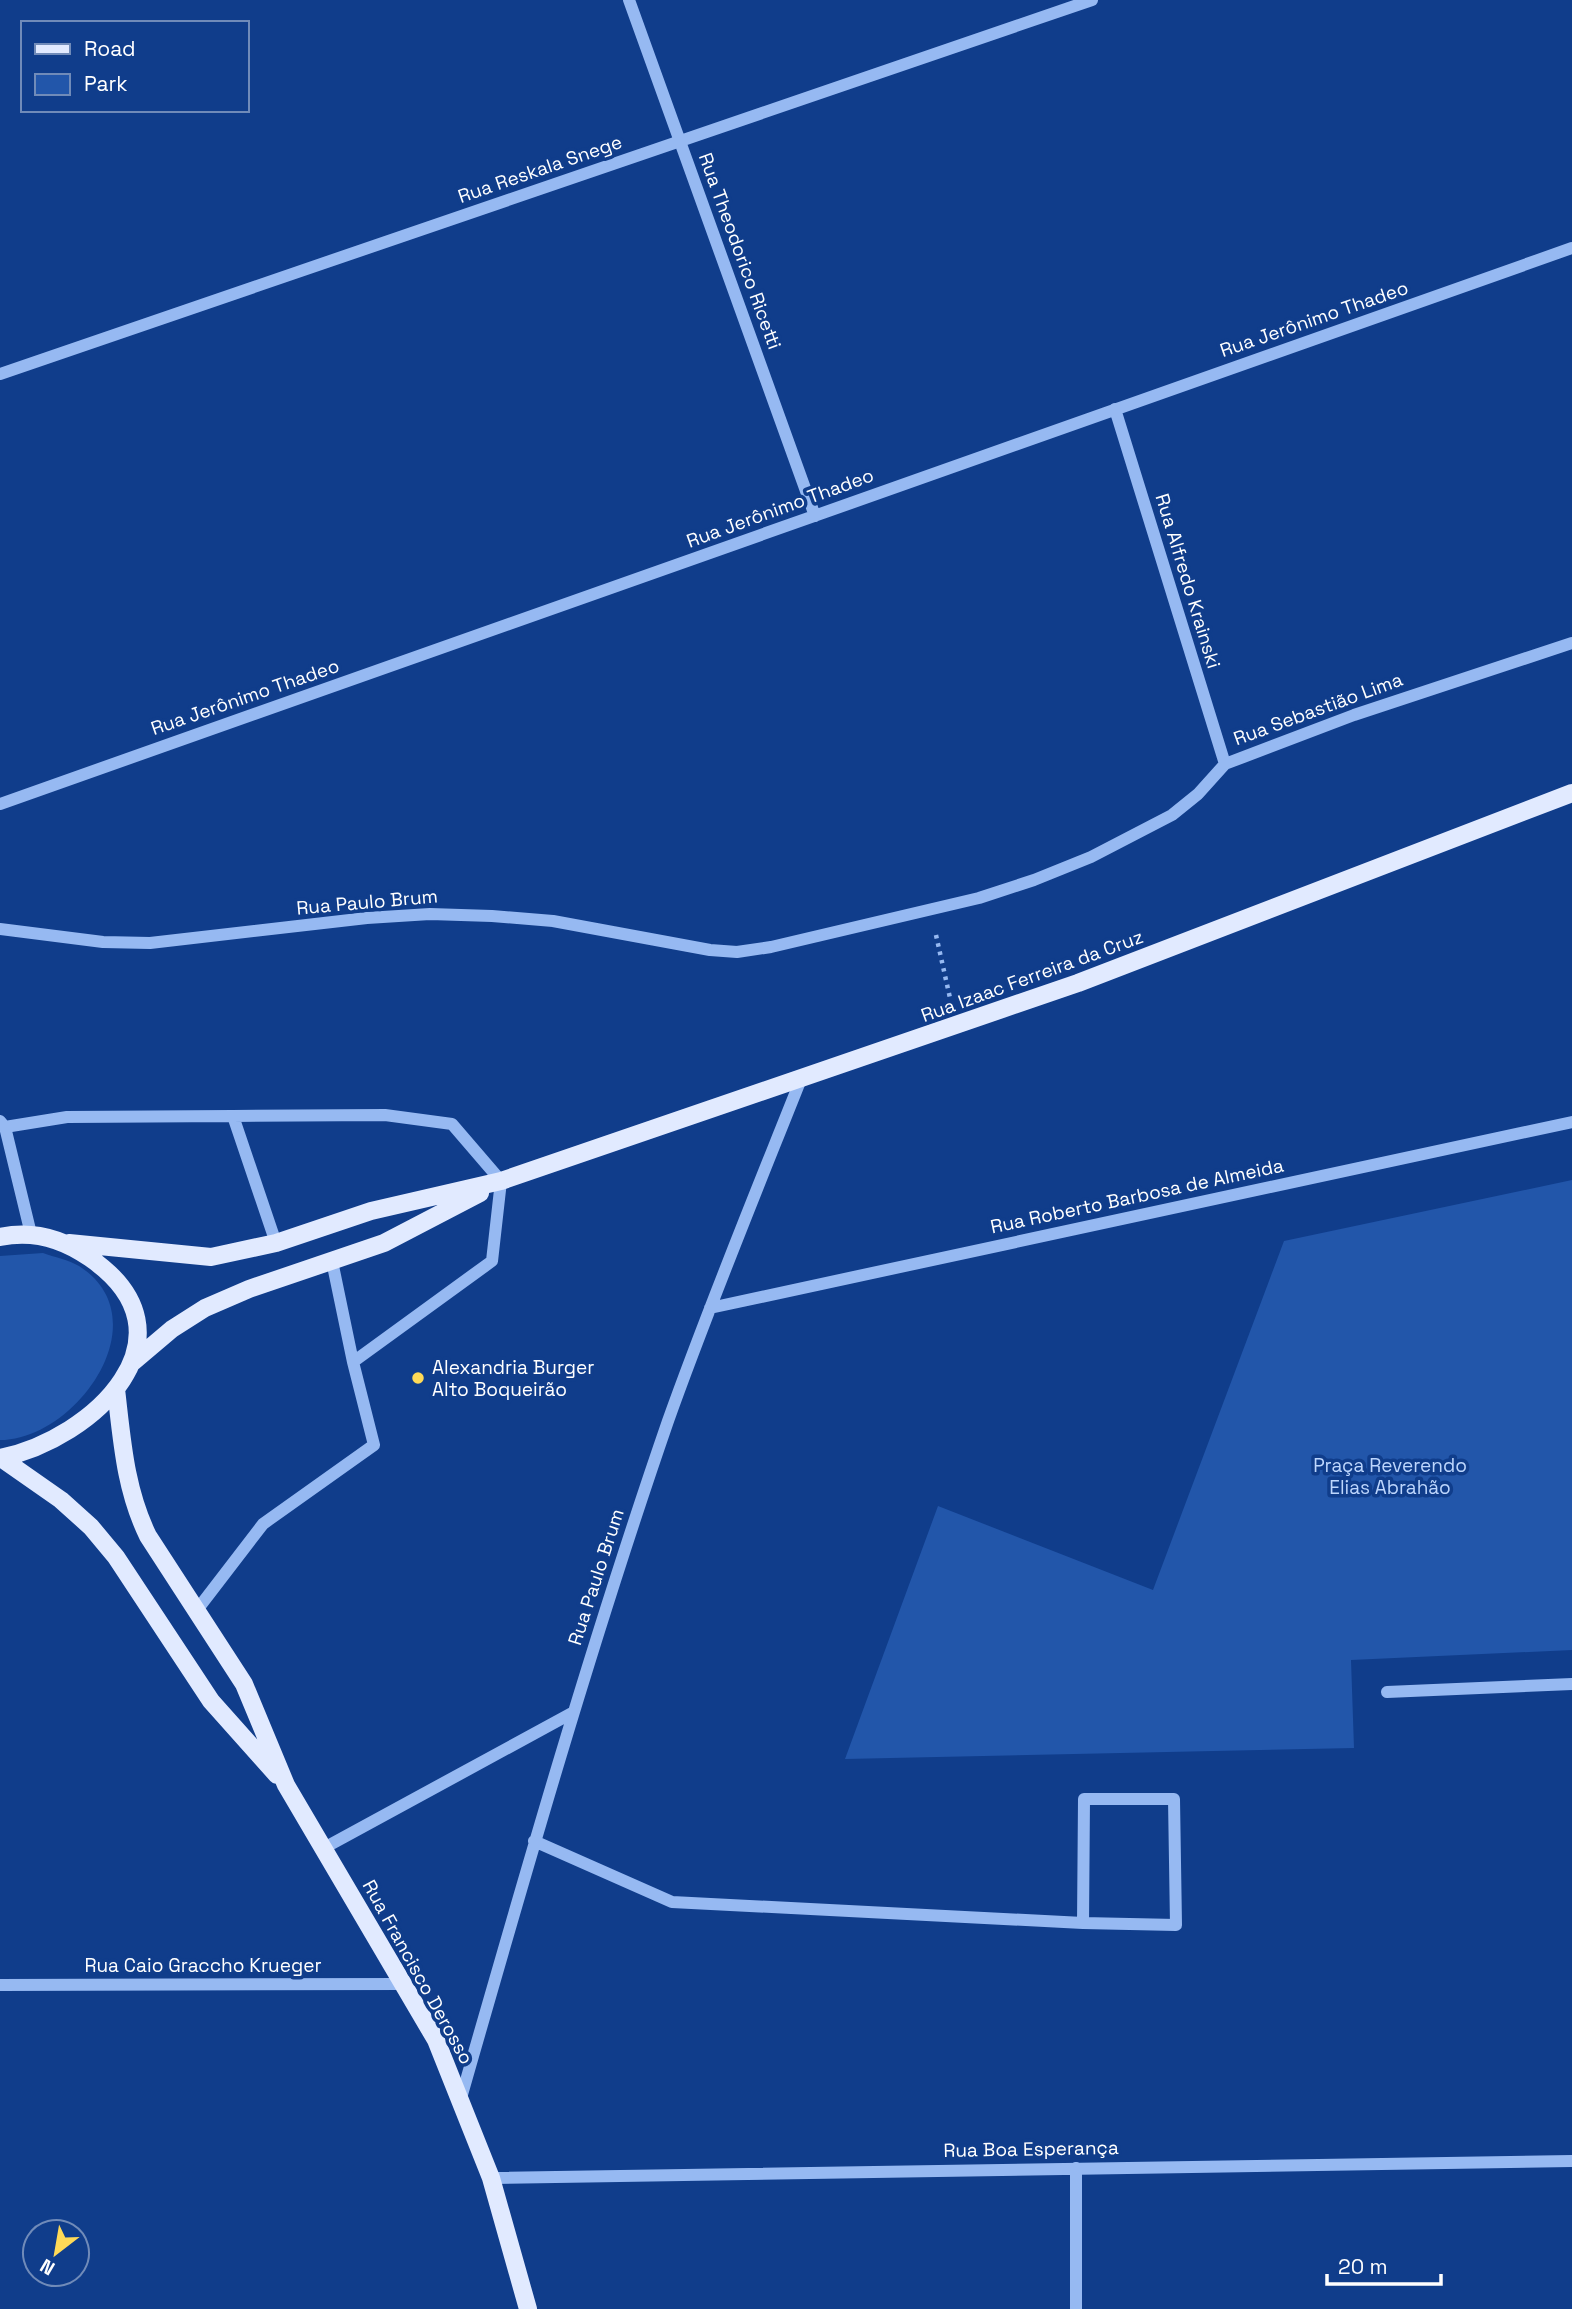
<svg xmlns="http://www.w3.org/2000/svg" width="1572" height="2309" font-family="'Space Grotesk',sans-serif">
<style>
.green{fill:#2256aa}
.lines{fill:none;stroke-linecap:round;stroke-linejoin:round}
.path{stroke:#96b9f2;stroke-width:4.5;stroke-dasharray:3.5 5;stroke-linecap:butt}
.minor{stroke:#96b9f2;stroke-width:12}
.major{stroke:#e1eaff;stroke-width:18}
.poi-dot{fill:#ffda57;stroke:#103d8b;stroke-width:2.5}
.labels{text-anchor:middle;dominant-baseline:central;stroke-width:7;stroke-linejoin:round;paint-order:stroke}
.street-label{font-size:19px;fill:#fff;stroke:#103d8b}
.poi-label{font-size:19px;fill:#fff;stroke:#103d8b;text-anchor:start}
.park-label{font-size:19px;fill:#bdd6fd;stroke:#103d8b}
</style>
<rect width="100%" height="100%" fill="#103d8b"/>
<path class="green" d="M1572 1180V1650L1351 1660 1354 1748 845 1759 938 1506 1153 1590 1284 1241Z
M43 1253C54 1257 69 1260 79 1266 162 1319 76 1440 0 1440V1256Z"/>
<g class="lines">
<path class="path" d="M936 935 950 998"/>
<path class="minor" d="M629 0 815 516
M0 374 1092 0
M1115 409 1225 764
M0 804 1572 248
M0 929 103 942 150 943 367 918 430 914 492 916 553 921 710 950 737 952 771 947 979 898 1034 880 1091 857 1172 815 1198 794 1225 764 1354 715 1572 643
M233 1116 276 1243
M0 1121 5 1127 67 1117 233 1116 385 1115 452 1124 501 1181 492 1261 353 1362
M5 1127 31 1234
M710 1308 1572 1122
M197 1610 263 1524 374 1445 353 1362 332 1261
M1387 1692 1572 1684
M534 1841 672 1902 1083 1923 1176 1925 1174 1799H1084L1083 1923
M324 1848 572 1713
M0 1985 405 1984
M461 2098C526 1871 591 1644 668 1421 709 1306 756 1192 801 1079
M1076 2168V2309
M491 2178 1572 2161"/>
<path class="major" d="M0 1237C33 1230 63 1239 90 1258 202 1335 94 1439 0 1458
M69 1243 211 1257 276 1243 371 1211 501 1181 1078 983 1572 793
M133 1362 172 1329 205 1308 249 1289 384 1243 480 1193
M116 1389C122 1440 125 1489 148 1536L244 1684 286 1785 436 2040 491 2178 528 2309
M1 1458 61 1500 91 1527 116 1557 211 1701 277 1775"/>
</g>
<circle class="poi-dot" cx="418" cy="1378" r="7"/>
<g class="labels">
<g class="street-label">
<text transform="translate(540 169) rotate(-19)">Rua Reskala Snege</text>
<text transform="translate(740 251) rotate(70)">Rua Theodorico Ricetti</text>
<text transform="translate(1314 319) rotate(-19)">Rua Jerônimo Thadeo</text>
<text transform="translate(780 508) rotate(-20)">Rua Jerônimo Thadeo</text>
<text transform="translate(1188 581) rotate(73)">Rua Alfredo Krainski</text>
<text transform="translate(245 697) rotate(-19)">Rua Jerônimo Thadeo</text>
<text transform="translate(1318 709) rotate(-20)">Rua Sebastião Lima</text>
<text transform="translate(367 902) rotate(-5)">Rua Paulo Brum</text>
<text transform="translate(1032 976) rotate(-20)">Rua Izaac Ferreira da Cruz</text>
<text transform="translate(1137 1196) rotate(-12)">Rua Roberto Barbosa de Almeida</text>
<text transform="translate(596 1577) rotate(-72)">Rua Paulo Brum</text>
<text x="203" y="1965">Rua Caio Graccho Krueger</text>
<text transform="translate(418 1972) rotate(61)">Rua Francisco Derosso</text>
<text transform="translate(1031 2149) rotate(-1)">Rua Boa Esperança</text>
</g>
<g class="poi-label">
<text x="432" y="1367">Alexandria Burger<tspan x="432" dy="22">Alto Boqueirão</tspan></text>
</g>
<g class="park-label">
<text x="1390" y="1465">Praça Reverendo<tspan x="1390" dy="22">Elias Abrahão</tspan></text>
</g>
</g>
<rect x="21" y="21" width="228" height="91" fill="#103d8b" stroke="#708bb9" stroke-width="2"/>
<rect x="35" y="44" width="35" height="10" fill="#e1eaff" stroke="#708bb9" stroke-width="2"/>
<text x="84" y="56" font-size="21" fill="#ffffff">Road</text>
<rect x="35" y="74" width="35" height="21" fill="#2256aa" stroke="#708bb9" stroke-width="2"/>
<text x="84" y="91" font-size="21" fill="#ffffff">Park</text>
<g transform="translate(56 2253) rotate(211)"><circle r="33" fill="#103d8b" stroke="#708bb9" stroke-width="2"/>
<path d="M0-5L12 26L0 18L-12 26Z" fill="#ffda57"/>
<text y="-10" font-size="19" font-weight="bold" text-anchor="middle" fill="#ffffff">N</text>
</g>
<path d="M1327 2274v10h114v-10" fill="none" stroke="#ffffff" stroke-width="3.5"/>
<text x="1338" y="2274" font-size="21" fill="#ffffff" stroke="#103d8b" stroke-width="5" paint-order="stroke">20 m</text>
</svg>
